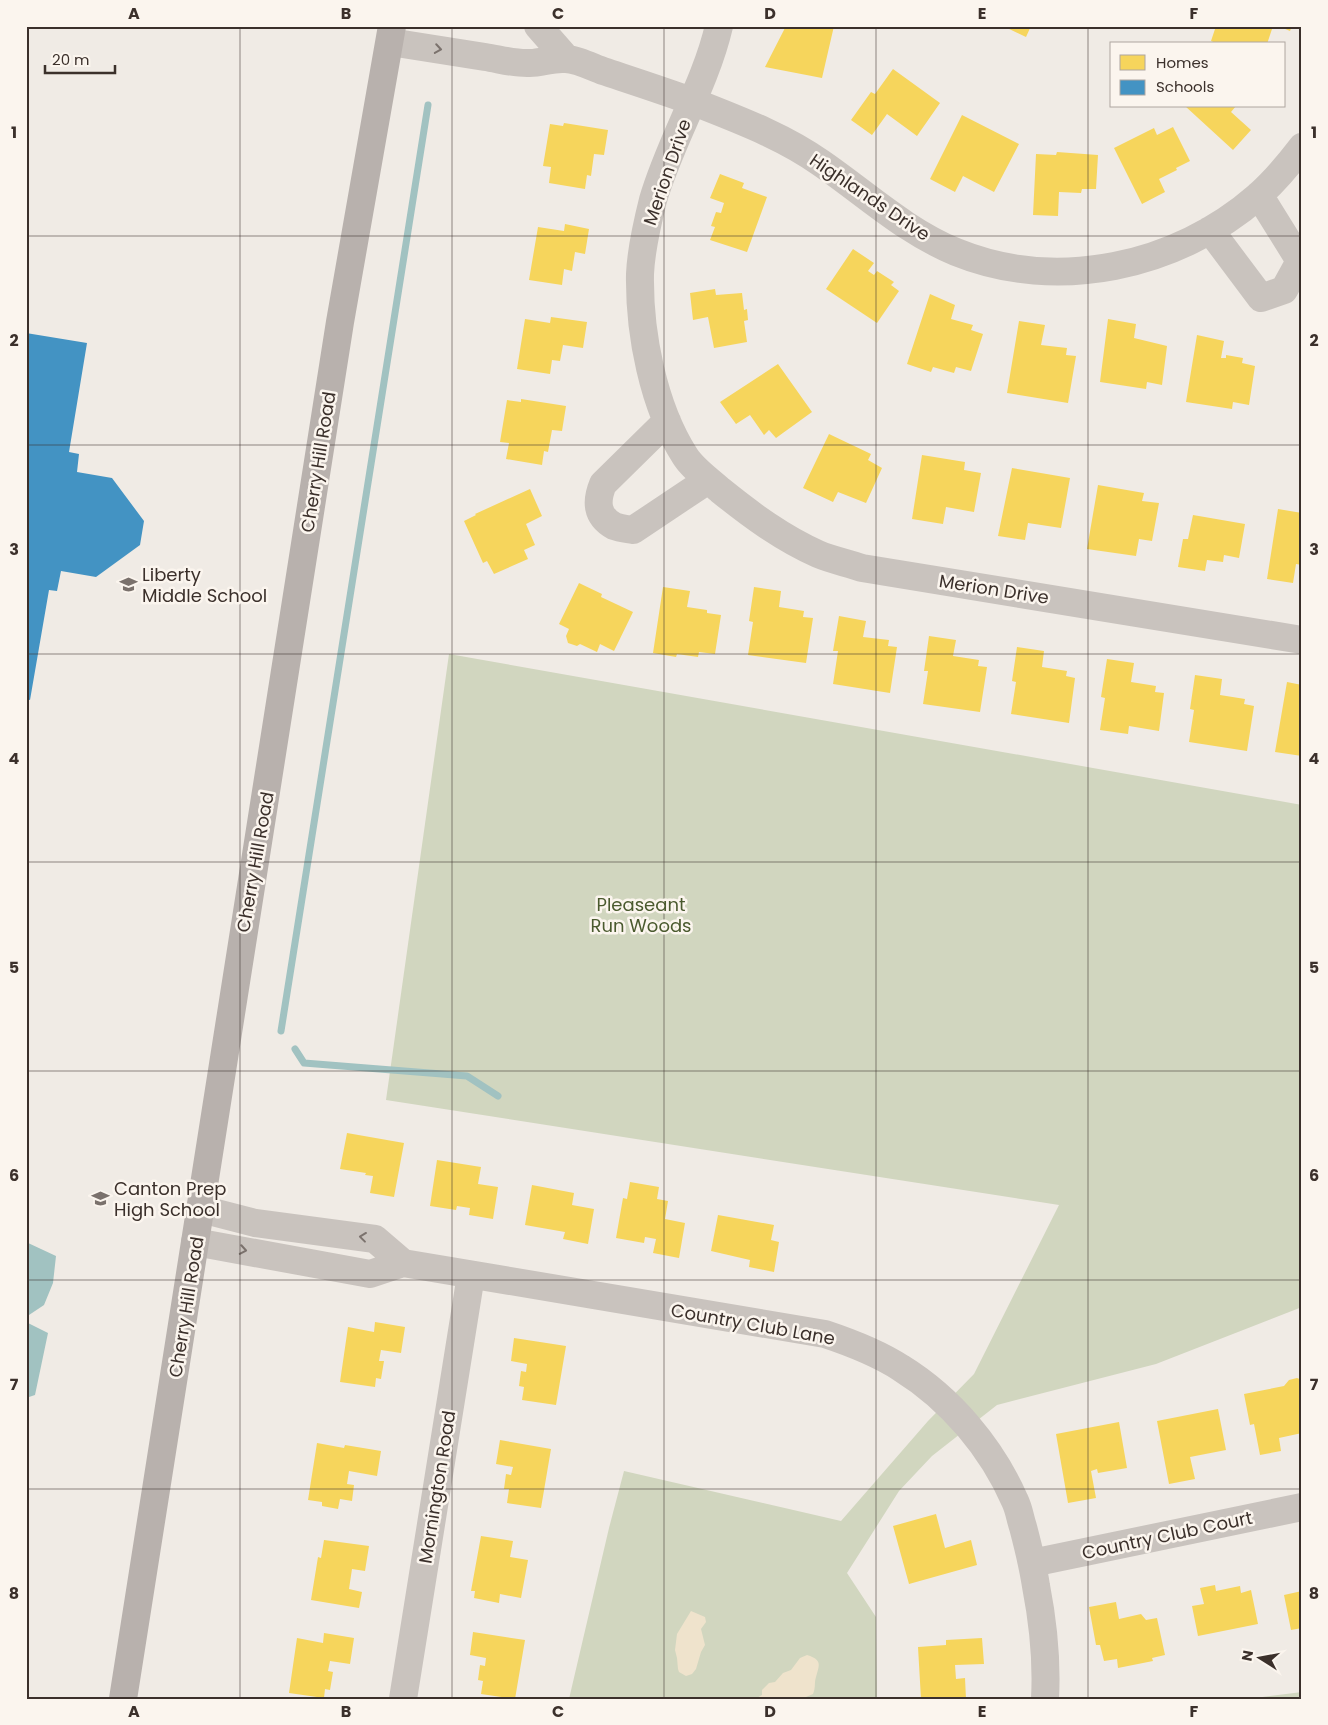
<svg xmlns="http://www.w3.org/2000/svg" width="1328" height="1725" font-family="Poppins,sans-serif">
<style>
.green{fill:#d1d6bf}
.sand{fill:#efe3cc}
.water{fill:#a1c2c1}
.homes{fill:#f6d55c}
.schools{fill:#4393c3}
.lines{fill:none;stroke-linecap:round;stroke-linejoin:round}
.stream{stroke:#a1c2c1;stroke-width:7}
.minor{stroke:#c9c3be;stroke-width:28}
.major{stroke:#b8b1ad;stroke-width:28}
.oneway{stroke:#7b726d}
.grid{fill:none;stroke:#3b302b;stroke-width:1;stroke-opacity:0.55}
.labels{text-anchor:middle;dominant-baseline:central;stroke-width:5;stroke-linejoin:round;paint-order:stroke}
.street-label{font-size:18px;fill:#3b302b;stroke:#fbf5ee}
.poi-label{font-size:18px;fill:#3b302b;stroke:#fbf5ee;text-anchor:start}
.park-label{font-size:18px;fill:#4a5a2e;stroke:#fbf5ee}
.neatline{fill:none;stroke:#3b302b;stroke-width:2}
.grid-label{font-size:16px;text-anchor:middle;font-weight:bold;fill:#3b302b}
</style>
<rect width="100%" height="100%" fill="#f0ebe5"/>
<path class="green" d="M449 654 1302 805V1307L1156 1364 997 1405 932 1456 899 1491 847 1573 876 1617 877 1699H569L609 1528 624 1471 841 1521 928 1421 974 1374 1059 1205 386 1100Z
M1302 1692V1699H1247Z"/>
<path class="sand" d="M691 1611 705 1617 706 1622 701 1629 705 1645 701 1652 696 1669 692 1674 686 1676 679 1672 678 1669 677 1658 675 1650 677 1634Z
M807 1655C823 1660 819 1665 816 1677 814 1683 816 1687 813 1694L806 1697 755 1699 762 1695V1690L769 1683 775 1682 783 1673 791 1670 800 1658Z"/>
<path class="water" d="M26 1242 56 1256 53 1283 44 1305 26 1317Z
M26 1322 48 1333 35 1395 26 1398Z"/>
<path class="homes" d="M786 26H834L822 78 765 67Z
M1003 26H1031L1026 37Z
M1216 26H1273L1267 44H1218L1211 41Z
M1278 26H1292L1290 31Z
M893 69 940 103 917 136 887 114 872 135 851 120 871 92 875 94Z
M1185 106H1236L1231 112 1251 130 1233 150Z
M962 115 1019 144 994 192 963 176 955 192 930 179Z
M564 123 608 130 604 155 594 154 591 176 587 175 585 189 549 183 551 167 543 166 550 124 563 126Z
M1173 127 1190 161 1176 168 1177 170 1159 179 1165 192 1142 204 1114 148 1154 128 1157 135Z
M1057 152 1098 155 1096 189H1082L1081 193 1059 192 1058 216 1033 215 1036 154 1056 155Z
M720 174 744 183 742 188 767 197 747 252 710 240 715 227 711 226 716 212 721 213 724 203 710 198Z
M565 224 589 229 585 254 575 252 572 271 564 269 562 285 529 280 538 227 564 231Z
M853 249 874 263 868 271 874 275 877 271 894 282 891 285 899 291 877 323 826 289Z
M715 289 716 295 742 293 744 310 747 309 748 320 744 321 747 342 714 348 708 317 693 320 690 293Z
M930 294 955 305 951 319 973 325 971 330 983 334 971 371 956 367 954 373 933 367 931 372 907 364Z
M551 317 587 322 583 348 563 345 560 361 552 360 550 374 517 369 525 319 550 323Z
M1108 319 1136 324 1134 338 1167 346 1162 385 1147 382 1146 389 1100 382Z
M1019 321 1045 325 1041 345 1067 348 1066 355 1076 356 1068 403 1007 393Z
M1197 335 1224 341 1221 358H1226V355L1243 358 1242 363 1255 366 1249 405 1233 402 1232 409 1186 402Z
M778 364 812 412 776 438 769 430 764 435 750 415 736 424 720 402Z
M521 399 566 406 562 431 552 430 548 452 544 451 542 465 506 459 509 443 500 442 507 400 521 402Z
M829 434 871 454 868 460 882 468 866 503 838 492 833 502 803 488Z
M922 455 965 462 964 470 981 473 974 512 946 507 943 524 912 519Z
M1012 468 1070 478 1061 528 1028 523 1025 540 998 536Z
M1098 485 1144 493 1142 501 1159 503 1152 541 1139 539 1136 556 1087 549Z
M530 489 542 516 526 524 535 545 524 550 528 559 494 574 487 561 483 563 464 521 476 515 475 514Z
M1278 509 1302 513V565L1296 564 1293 583 1267 579Z
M1193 515 1245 524 1239 558 1224 555 1223 562 1207 560 1205 571 1178 567 1183 539H1188Z
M579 583 602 594 601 597 633 612 614 651 600 644 597 652 580 644 577 646 568 643 566 636 569 629 559 624Z
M663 587 690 591 687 607 707 610V613L721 615 715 654 699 652 698 657 677 654 676 657 653 653Z
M754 587 781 591 779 607 804 611 803 617 813 618 806 663 748 655 753 622 749 621Z
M839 616 866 621 863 637 889 640 888 646 897 647 890 693 833 684 838 651H833Z
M929 636 956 640 953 656 979 660 978 666 987 667 980 712 923 704 928 671H924Z
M1017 647 1044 651 1042 667 1067 671 1066 676 1075 678 1069 723 1011 714 1016 682 1012 681Z
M1107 659 1134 663 1131 682 1156 686 1155 692 1164 693 1159 731 1129 726 1128 734 1100 730 1105 698 1101 697Z
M1195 675 1222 679 1220 695 1245 699 1244 704 1254 706 1247 751 1189 742 1194 710 1190 709Z
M1287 682 1302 685V756L1275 752Z
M347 1133 404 1143 394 1197 370 1193 373 1176 365 1175 366 1173 340 1169Z
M437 1160 481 1167 478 1184 498 1187 493 1219 469 1215 470 1208 457 1206 456 1210 430 1206Z
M630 1182 659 1187 657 1199 668 1201 665 1219 685 1223 679 1258 653 1253 656 1239 645 1237 644 1243 616 1238 623 1198 627 1199Z
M532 1185 574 1193 572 1205 594 1209 588 1244 563 1239 565 1232 525 1225Z
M718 1215 774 1225 771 1240 779 1242 774 1272 749 1267 750 1260 711 1251Z
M375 1322 405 1327 401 1353 381 1350 379 1361H384L381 1379 376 1378 375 1387 340 1382 348 1327 374 1332Z
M514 1338 566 1346 556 1405 522 1400 524 1387 519 1386 521 1371 526 1372 527 1364 511 1361Z
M1297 1378 1302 1380V1433L1279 1438 1281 1451 1260 1455 1254 1424 1250 1425 1244 1394 1284 1386 1289 1380Z
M1218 1409 1226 1450 1190 1457 1195 1479 1169 1484 1157 1421Z
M1119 1422 1127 1468 1098 1473 1097 1469 1091 1471 1096 1498 1068 1503 1056 1434Z
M500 1440 551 1449 541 1508 507 1503 509 1489H504L506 1474 511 1475 513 1467 496 1464Z
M317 1443 344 1448 345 1445 381 1451 377 1476 349 1471 347 1484 354 1485 352 1501 340 1499 338 1509 322 1506V1502L308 1500Z
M936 1514 945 1548 971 1540 977 1565 909 1584 893 1526Z
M481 1536 513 1541 510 1557 528 1560 521 1598 500 1594 499 1603 474 1598 475 1591H471Z
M324 1540 369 1546 365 1571 352 1569 349 1589 362 1592 359 1608 311 1600 318 1557 321 1558Z
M1215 1585 1216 1591 1240 1586 1241 1593 1251 1590 1258 1624 1198 1636 1192 1606 1204 1604 1200 1588Z
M1302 1591V1628L1291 1630 1284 1595Z
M1116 1602 1119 1619 1141 1614 1146 1620 1157 1618 1165 1655 1152 1658 1153 1661 1118 1668 1117 1659 1104 1661 1100 1645H1096L1089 1607Z
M473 1632 525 1640 515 1699 481 1694 483 1681 478 1680 480 1665 485 1666 486 1658 470 1655Z
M324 1633 354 1638 350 1664 330 1661 328 1671 333 1672 330 1690 325 1689 324 1698 289 1693 297 1638 323 1643Z
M982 1638 984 1664 955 1665 956 1679 965 1678 966 1699H921L918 1647 946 1645V1640Z"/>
<path class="schools" d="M26 333 87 343 69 452 79 454 77 472 112 478 144 521 140 545 96 577 61 571 57 591 49 590 30 700 26 699Z"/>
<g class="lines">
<path class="stream" d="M281 1031 428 105
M295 1049 304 1063 467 1076 498 1096"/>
<path class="minor" d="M538 26 566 58
M719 26C705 86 670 141 653 200 647 224 641 250 640 274 639 333 653 406 685 456 693 469 709 480 720 490 751 515 782 538 818 554 832 560 848 563 862 568L1302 640
M390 42C421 47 453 52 485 57 499 59 515 64 530 63 541 63 553 58 565 59 577 59 592 67 603 71 633 81 664 91 694 102 737 119 783 136 821 163 866 194 905 231 956 252 1057 293 1177 267 1258 196 1275 181 1289 164 1302 147
M1210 230 1261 298 1284 290 1300 261 1259 195
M667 421 603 484C596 501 596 516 614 526 619 528 627 529 633 530L708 480
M201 1209 255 1223 375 1239 403 1263
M195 1242 370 1274 403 1263 825 1334C852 1343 878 1353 901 1368 951 1399 992 1448 1015 1501 1019 1509 1020 1518 1023 1527 1028 1546 1033 1566 1036 1586 1043 1622 1047 1662 1045 1699
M1032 1563 1302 1507
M403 1699 471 1275"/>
<path class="major" d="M123 1699 340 322 392 26"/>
</g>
<defs><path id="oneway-chevron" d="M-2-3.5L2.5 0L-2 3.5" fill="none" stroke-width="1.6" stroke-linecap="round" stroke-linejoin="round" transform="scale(1.25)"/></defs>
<g class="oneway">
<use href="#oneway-chevron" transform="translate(438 49) rotate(9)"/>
<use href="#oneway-chevron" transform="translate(363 1237) rotate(-173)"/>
<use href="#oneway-chevron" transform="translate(243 1250) rotate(10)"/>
</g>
<path class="grid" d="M240 26V1699M452 26V1699M664 26V1699M876 26V1699M1088 26V1699M26 236H1302M26 445H1302M26 654H1302M26 862H1302M26 1071H1302M26 1280H1302M26 1489H1302"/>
<defs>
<symbol id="school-bare" viewBox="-9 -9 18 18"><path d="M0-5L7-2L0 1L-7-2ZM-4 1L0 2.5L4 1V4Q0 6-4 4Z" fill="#7a716c" stroke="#fbf5ee" stroke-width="2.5" paint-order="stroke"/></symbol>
</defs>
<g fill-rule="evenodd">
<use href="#school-bare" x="116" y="572" width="25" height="25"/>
<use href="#school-bare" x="88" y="1186" width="25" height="25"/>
</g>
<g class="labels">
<g class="street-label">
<text transform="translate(667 172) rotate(-71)">Merion Drive</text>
<text transform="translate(870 197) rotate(34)">Highlands Drive</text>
<text transform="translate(318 462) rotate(-81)">Cherry Hill Road</text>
<text transform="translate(994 589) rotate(9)">Merion Drive</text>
<text transform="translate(255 862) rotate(-80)">Cherry Hill Road</text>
<text transform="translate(186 1307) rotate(-81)">Cherry Hill Road</text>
<text transform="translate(753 1324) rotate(10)">Country Club Lane</text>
<text transform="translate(437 1487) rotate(-81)">Mornington Road</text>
<text transform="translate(1167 1535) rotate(-12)">Country Club Court</text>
</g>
<g class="poi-label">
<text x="142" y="574">Liberty<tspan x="142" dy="21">Middle School</tspan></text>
<text x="114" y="1188">Canton Prep<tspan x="114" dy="21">High School</tspan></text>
</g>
<g class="park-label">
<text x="641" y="904">Pleaseant<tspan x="641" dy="21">Run Woods</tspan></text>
</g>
</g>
<rect width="1328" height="1725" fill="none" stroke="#fbf5ee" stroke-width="55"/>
<rect x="1110" y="42" width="175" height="65" fill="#fbf5ee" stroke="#aea6a0"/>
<rect x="1120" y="55" width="25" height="15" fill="#f6d55c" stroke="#aea6a0"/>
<text x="1156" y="68" font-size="15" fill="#3b302b">Homes</text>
<rect x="1120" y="80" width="25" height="15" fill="#4393c3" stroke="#aea6a0"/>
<text x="1156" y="92" font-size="15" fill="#3b302b">Schools</text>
<g transform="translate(1260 1658) rotate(281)" stroke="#fbf5ee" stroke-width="4" paint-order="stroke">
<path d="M0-4L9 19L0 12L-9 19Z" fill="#3b302b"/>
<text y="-8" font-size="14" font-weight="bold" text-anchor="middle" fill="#3b302b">N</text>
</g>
<path d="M45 65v8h70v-8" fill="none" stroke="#3b302b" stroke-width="2.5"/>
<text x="52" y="65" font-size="15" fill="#3b302b" stroke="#fbf5ee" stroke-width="4" paint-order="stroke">20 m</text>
<rect x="28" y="28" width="1272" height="1670" class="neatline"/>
<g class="grid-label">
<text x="134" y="19">A</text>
<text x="346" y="19">B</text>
<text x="558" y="19">C</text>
<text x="770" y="19">D</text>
<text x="982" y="19">E</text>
<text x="1194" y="19">F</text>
<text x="14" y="138">1</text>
<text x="1314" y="138">1</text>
<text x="14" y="346">2</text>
<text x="1314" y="346">2</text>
<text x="14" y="555">3</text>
<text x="1314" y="555">3</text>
<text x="14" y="764">4</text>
<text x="1314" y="764">4</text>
<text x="14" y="973">5</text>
<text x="1314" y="973">5</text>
<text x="14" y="1181">6</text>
<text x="1314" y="1181">6</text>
<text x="14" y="1390">7</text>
<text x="1314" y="1390">7</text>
<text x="14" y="1599">8</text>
<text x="1314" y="1599">8</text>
<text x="134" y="1717">A</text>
<text x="346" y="1717">B</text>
<text x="558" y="1717">C</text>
<text x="770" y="1717">D</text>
<text x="982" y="1717">E</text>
<text x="1194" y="1717">F</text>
</g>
</svg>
